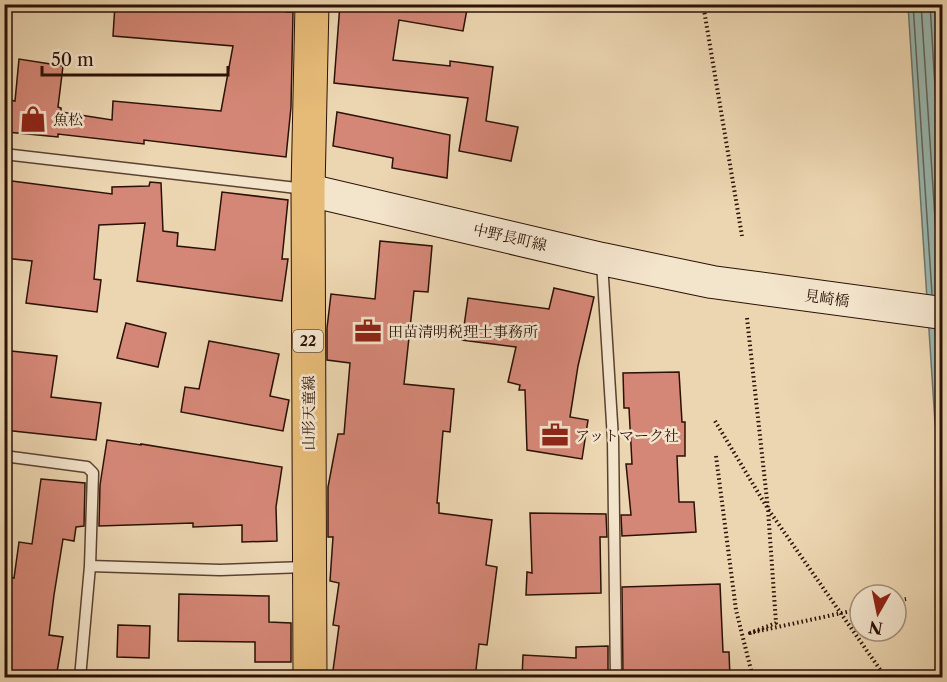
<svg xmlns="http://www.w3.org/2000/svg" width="947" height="682" font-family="'Libre Caslon Text','Noto Serif JP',serif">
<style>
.water{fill:#99b8b0;stroke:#6d756c;stroke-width:1.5}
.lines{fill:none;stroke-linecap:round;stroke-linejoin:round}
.shore{stroke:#62645a;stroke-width:1.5}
.building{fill:#d58777;stroke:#2b1105;stroke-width:1.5}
.service-casing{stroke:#5b4230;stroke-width:13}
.secondary-casing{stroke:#2b1105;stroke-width:34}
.primary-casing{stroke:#2b1105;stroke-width:35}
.path{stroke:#2b1105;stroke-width:4;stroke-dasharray:1.5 3;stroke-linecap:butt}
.service{stroke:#f3e4cc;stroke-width:10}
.secondary{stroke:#f3e4cc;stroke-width:32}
.primary{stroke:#e6bb78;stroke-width:33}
.labels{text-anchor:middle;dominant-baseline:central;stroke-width:5;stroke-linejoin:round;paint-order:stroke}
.shield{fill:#f3e4cc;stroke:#675041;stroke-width:1.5}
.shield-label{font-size:14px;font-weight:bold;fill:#2b1105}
.poi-label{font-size:15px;fill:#2b1105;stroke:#f3e4cc;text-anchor:start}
.street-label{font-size:15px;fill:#2b1105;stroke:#f3e4cc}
</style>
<rect width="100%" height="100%" fill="#ecd6b1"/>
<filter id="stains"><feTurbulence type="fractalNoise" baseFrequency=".00333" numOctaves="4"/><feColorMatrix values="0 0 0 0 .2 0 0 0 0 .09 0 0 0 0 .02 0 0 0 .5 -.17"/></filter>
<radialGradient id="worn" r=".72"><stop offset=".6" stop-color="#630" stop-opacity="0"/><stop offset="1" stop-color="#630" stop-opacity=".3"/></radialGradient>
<path class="water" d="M908 5H942V462L935 423Z"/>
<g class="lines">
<path class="shore" d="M913 4 932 294
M921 4 940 295
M930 4 942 202
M935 329 942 430"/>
</g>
<path class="building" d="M115 4H146L183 9V4H287L286 12H293L291 107 286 157 144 140V144L58 134V137L7 132 10 100 15 101 19 59 63 66 58 107 61 108V112L112 120 113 101 221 111 233 46 113 36Z
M340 4H468L463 31 399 20 393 60 450 66V61L493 67 486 121 518 127 511 161 459 151 468 98 334 83Z
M337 112 450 135 447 178 392 168 393 158 333 146Z
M4 180 112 194V187L149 186 150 182 161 183 163 231 178 233 177 246 215 250 222 192 288 200 282 259H288L282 301 137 281 145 223 99 225 94 279 101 280 97 312 26 303 32 261 4 258Z
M380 241 432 246 428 292 414 291 404 384 454 389 450 432 443 431 437 503H439V513L492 520 486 565 497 567 487 645 479 644 475 678H332L339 626 333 625 339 583 330 581 333 537H328V487L338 434H344L350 363 327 360V328L331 294 375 299Z
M554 288 594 297 578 366 570 417 588 420 582 459 527 450 525 390H519L520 385 508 382 516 347 462 340 468 298 549 309Z
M126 323 166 333 158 367 117 358Z
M209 341 279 354 270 396 289 400 283 431 181 412 185 387 199 389Z
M11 351 57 356 51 397 101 403 96 440 4 430V388H6Z
M679 372 682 422H685V456H677L679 502H694L696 532 622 536 621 515H631L626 464H632L629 408H624L623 373Z
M107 440 141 445V444L282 467 276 507 277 541 242 542V525L193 527V523L99 526 100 485Z
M41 479 85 483 84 526 76 527 74 541 63 539 54 595 49 635 63 637 56 678H4V576L14 578 19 542 32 544Z
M530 513 606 514 607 537H600L601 593 526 595 527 572 532 573Z
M720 584 723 652H729L730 678H623L622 587Z
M179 594 269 596V622L291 623V662H255V642L178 641Z
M118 625 150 626 149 658 117 657Z
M608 646V678H522L523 655 576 658V647Z"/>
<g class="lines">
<defs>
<path id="service" d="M4 13 6 4
M4 154 305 189
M602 262 613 439 616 678
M4 456 87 467 93 473 90 566 220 570 306 567
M80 678 90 566"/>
<path id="secondary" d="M308 190 602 259 712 282 942 313"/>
<path id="primary" d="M310 678 308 190 312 4"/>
</defs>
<use href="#service" class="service-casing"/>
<use href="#secondary" class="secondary-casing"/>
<use href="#primary" class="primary-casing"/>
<path class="path" d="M703 4 742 236
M747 318 768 509 776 623 750 633 860 609
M715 421 768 509 886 678
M716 456 736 610 753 678
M896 601 906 599"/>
<use href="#service" class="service"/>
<use href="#secondary" class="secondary"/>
<use href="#primary" class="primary"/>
</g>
<defs>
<symbol id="shop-bare" viewBox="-9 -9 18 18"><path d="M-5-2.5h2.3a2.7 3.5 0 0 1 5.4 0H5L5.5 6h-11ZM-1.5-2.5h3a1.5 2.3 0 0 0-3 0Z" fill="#8f2418" stroke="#f3e4cc" stroke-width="2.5" paint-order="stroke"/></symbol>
<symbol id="office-bare" viewBox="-9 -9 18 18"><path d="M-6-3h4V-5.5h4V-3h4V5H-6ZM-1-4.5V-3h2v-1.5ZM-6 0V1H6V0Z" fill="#8f2418" stroke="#f3e4cc" stroke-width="2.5" paint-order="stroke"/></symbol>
</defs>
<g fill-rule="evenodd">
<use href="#shop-bare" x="14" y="100" width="38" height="38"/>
<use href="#office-bare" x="349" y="312" width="38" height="38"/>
<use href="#office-bare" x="536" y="416" width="38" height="38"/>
</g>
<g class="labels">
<rect class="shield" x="293" y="330" width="30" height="22" rx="4.5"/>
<g class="shield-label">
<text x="308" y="341">22</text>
</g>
<g class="poi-label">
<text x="53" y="119">魚松</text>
<text x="388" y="331">田苗清明税理士事務所</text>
<text x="575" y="435">アットマーク社</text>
</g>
<g class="street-label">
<text transform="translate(510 237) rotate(13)">中野長町線</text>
<text transform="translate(827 298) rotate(8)">見崎橋</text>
<text transform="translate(308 413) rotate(-90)">山形天童線</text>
</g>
</g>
<rect width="947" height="682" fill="none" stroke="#ecd6b1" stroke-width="24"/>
<rect x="6" y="6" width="935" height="670" fill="none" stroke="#2b1105" stroke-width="3"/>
<rect x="12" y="12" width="923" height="658" fill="none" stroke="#2b1105" stroke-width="1.5"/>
<g transform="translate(878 613) rotate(189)"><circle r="28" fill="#f3e4cc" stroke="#a3907c" stroke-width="1.5"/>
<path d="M0-4.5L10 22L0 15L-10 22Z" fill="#8f2418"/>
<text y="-9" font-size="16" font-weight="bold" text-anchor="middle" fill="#2b1105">N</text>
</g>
<path d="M42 66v9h186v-9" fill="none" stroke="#2b1105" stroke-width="3"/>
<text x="51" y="66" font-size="18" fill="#2b1105" stroke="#f3e4cc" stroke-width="4.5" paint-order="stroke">50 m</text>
<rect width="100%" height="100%" filter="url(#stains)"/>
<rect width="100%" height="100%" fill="url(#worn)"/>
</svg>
